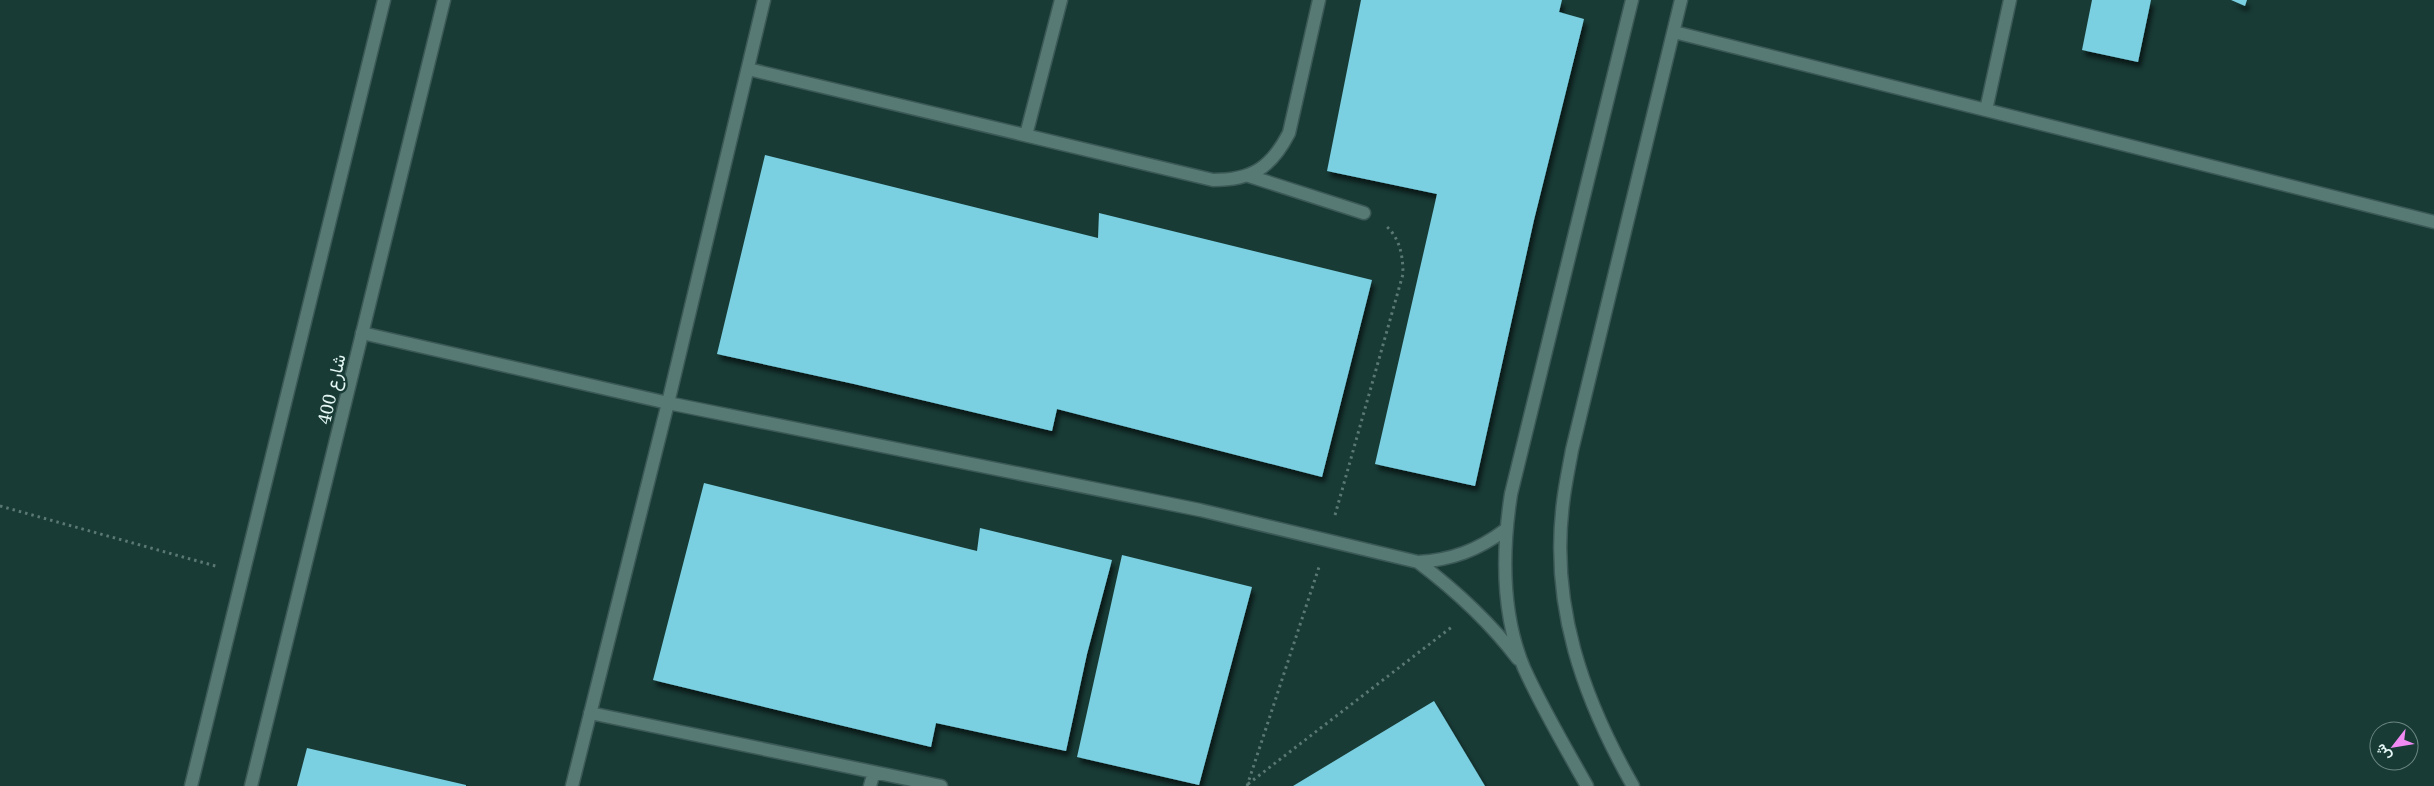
<svg xmlns="http://www.w3.org/2000/svg" width="2434" height="786" font-family="'Noto Serif',Vazirmatn,serif">
<style>
.building{fill:#7acfe1;filter:url(#shadow)}
.lines{fill:none;stroke-linecap:round;stroke-linejoin:round}
.lane-casing{stroke:#3b5956;stroke-width:15}
.street-casing{stroke:#3b5956;stroke-width:15}
.secondary-casing{stroke:#3b5956;stroke-width:15}
.path{stroke:#5a7874;stroke-width:3;stroke-dasharray:2.5 4;stroke-linecap:butt}
.lane{stroke:#577a75;stroke-width:12}
.street{stroke:#577a75;stroke-width:12}
.secondary{stroke:#577a75;stroke-width:12}
.labels{text-anchor:middle;dominant-baseline:central;stroke-width:5;stroke-linejoin:round;paint-order:stroke}
.street-label{font-size:18px;fill:#e4f7f4;stroke:#183b36}
</style>
<defs>
<filter id="shadow"><feDropShadow dx="3" dy="5.5" stdDeviation="2.5" flood-color="#0009"/></filter>
</defs>
<rect width="100%" height="100%" fill="#183b36"/>
<path class="building" d="M1361 0H1562L1559 12 1584 19 1534 220 1475 486 1375 464 1437 194 1327 171Z
M2092 0H2151L2138 62 2082 50Z
M2231 0H2247L2245 6Z
M765 155 1098 238 1099 213 1372 280 1322 477 1057 409 1052 431 854 384 717 354Z
M704 483 977 551 980 528 1112 560 1087 654 1066 751 936 723 931 747 653 680Z
M1122 555 1252 587 1199 785 1077 757Z
M1434 701 1485 786H1293L1346 754Z
M307 748 466 785V786H297Z"/>
<g class="lines">
<defs>
<path id="lane" d="M1249 176 1364 213"/>
<path id="street" d="M1674 32 2434 222
M748 69 1213 180C1252 180 1271 168 1289 133L1319 0
M1986 110 2010 0
M1026 135 1061 0
M362 333 668 403 1200 510 1418 562C1452 560 1478 550 1505 530
M1418 562C1455 590 1489 621 1518 659
M590 713 941 786
M572 786 668 403 764 0
M870 786 874 772
M1587 786C1565 747 1542 708 1524 668 1501 613 1502 552 1511 494L1632 0
M1633 786C1583 698 1550 606 1563 503 1565 485 1569 467 1572 450L1681 0"/>
<path id="secondary" d="M191 786 384 0
M251 786 444 0"/>
</defs>
<use href="#lane" class="lane-casing"/>
<use href="#street" class="street-casing"/>
<use href="#secondary" class="secondary-casing"/>
<path class="path" d="M0 506 219 567
M1335 515 1403 274C1403 256 1400 238 1386 226
M1248 784 1453 626
M1247 786 1320 564"/>
<use href="#lane" class="lane"/>
<use href="#street" class="street"/>
<use href="#secondary" class="secondary"/>
</g>
<g class="labels">
<g class="street-label">
<text transform="translate(331 389) rotate(-77)">شارع 400</text>
</g>
</g>
<g transform="translate(2394 746) rotate(239)"><circle r="24" fill="#183b36" stroke="#6a8682"/>
<path d="M0-4L9 19L0 12L-9 19Z" fill="#f28af3"/>
<text y="-8" font-size="14" font-weight="bold" text-anchor="middle" fill="#e4f7f4">ش</text>
</g>
</svg>
